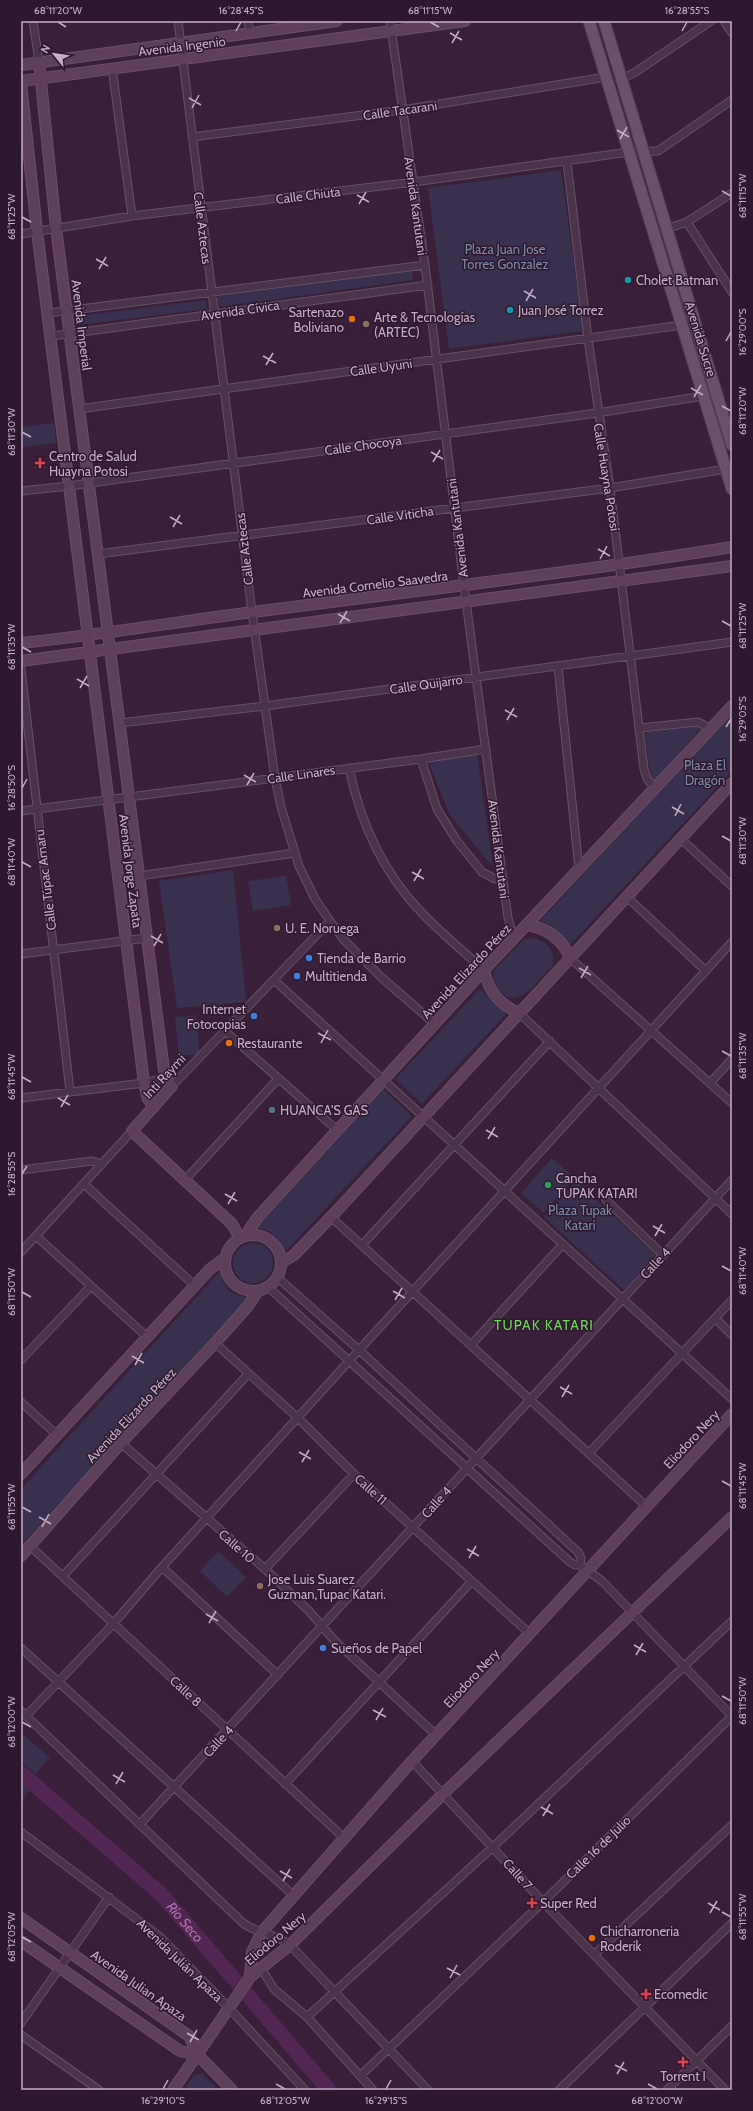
<svg xmlns="http://www.w3.org/2000/svg" width="753" height="2111" font-family="Cabin,sans-serif">
<style>
.green{fill:#38304c}
.lines{fill:none;stroke-linecap:round;stroke-linejoin:round}
.river{stroke:#532553;stroke-width:15}
.street-casing{stroke:#685068;stroke-width:9}
.secondary-casing{stroke:#685068;stroke-width:12}
.primary-casing{stroke:#543c54;stroke-width:13}
.street{stroke:#4a334b;stroke-width:7}
.secondary{stroke:#5e405d;stroke-width:10}
.primary{stroke:#6a506b;stroke-width:11}
.ticks{fill:none;stroke:#c7adc7;stroke-width:1.5}
.culture-dot{fill:#0f9aa8;stroke:#2f182f;stroke-width:1.5}
.food-dot{fill:#e8710a;stroke:#2f182f;stroke-width:1.5}
.education-dot{fill:#8d6e63;stroke:#2f182f;stroke-width:1.5}
.health-dot{fill:#e0444e;stroke:#2f182f;stroke-width:1.5}
.shop-dot{fill:#3f7fe0;stroke:#2f182f;stroke-width:1.5}
.service-dot{fill:#5c6f8a;stroke:#2f182f;stroke-width:1.5}
.leisure-dot{fill:#2e9e5b;stroke:#2f182f;stroke-width:1.5}
.labels{text-anchor:middle;dominant-baseline:central;stroke-width:3;stroke-linejoin:round;paint-order:stroke}
.street-label{font-size:13px;fill:#c7adc7;stroke:#2f182f}
.park-label{font-size:13px;fill:#7a8ba9;stroke:#2f182f}
.poi-label{font-size:13px;fill:#c7adc7;stroke:#2f182f;text-anchor:start}
.neighbourhood-label{font-size:14px;letter-spacing:1px;fill:#6adc53;stroke:#2f182f}
.water-label{font-size:14px;font-style:italic;fill:#b073b2;stroke:#2f182f}
.neatline{fill:none;stroke:#c7adc7;stroke-width:1.5}
.ticks-label{font-size:10px;text-anchor:middle;fill:#c7adc7}
</style>
<rect width="100%" height="100%" fill="#3a1f3a"/>
<path class="green" d="M561 170 583 331 449 349 428 188Z
M412 269 413 280 219 307 218 296Z
M206 300 207 309 79 325 78 316Z
M54 423 56 443 21 447V427Z
M732 713V771L567 948C563 933 553 927 539 922Z
M703 726 655 780 651 778 645 735 648 732Z
M477 752 493 867 450 815 428 761Z
M233 870 246 1002 177 1008 159 881Z
M286 876 291 905 253 911 248 881Z
M534 938C548 942 555 950 553 965 534 985 512 1020 493 979L495 969 524 939Z
M480 989 506 1014 422 1104 395 1079Z
M196 1015 200 1054 179 1056 175 1017Z
M383 1089 412 1116 284 1253C280 1237 272 1230 256 1228Z
M552 1158 575 1178 544 1213 521 1193Z
M576 1181 656 1255 624 1290 544 1217Z
M233 1263a20 20 0 1 1 40 0a20 20 0 1 1-40 0Z
M220 1271C223 1289 232 1296 249 1297L21 1545V1489Z
M218 1551 246 1577 227 1597 200 1571Z
M24 1735 50 1758 35 1774 21 1761V1738Z
M21 1780 31 1788 21 1802Z
M200 2074H203L218 2090H184L193 2076Z"/>
<g class="lines">
<path class="river" id="s1" d="M21 1773 161 1894 329 2090"/>
<defs>
<path id="street" d="M33 21 39 62
M178 21 252 612 275 778 281 807 299 866 315 899 330 921 344 940 381 977 435 1024
M248 21 250 33
M390 21 425 265 464 586 508 918 514 938
M724 21 732 33
M112 68 132 216
M621 79 634 73 711 21
M192 137 402 110 606 77
M567 162 588 339 610 488 644 769 647 779 655 788
M687 222 732 292
M666 229 687 222 732 193
M21 234 132 216 414 182 629 152 658 151 732 100
M49 313 425 265
M52 336 428 285
M79 409 682 325
M21 491 69 486 597 413 703 396
M98 554 610 488 732 468
M558 667 579 869
M21 669 70 1091
M120 723 265 706 732 642
M640 728 698 722 711 729
M421 759 437 809 457 841 482 872 495 879 503 878
M349 768C360 821 383 873 422 913 441 933 463 951 484 970
M21 811 421 759 486 749
M681 839 732 886
M139 876 294 853
M627 897 706 971
M21 954 147 938
M570 958 732 1103
M274 980 732 1399
M519 1013 732 1214
M225 1031 337 1130
M710 1083 732 1059
M172 1086 330 921
M21 1098 144 1083 165 1078
M21 1170 92 1161 102 1164
M185 1180 278 1079
M84 1184 194 1285
M606 1200 662 1254
M331 1217 646 1506
M36 1236 146 1336
M362 1245 550 1041
M21 1252 132 1131
M277 1277 359 1350 578 1552 581 1558 580 1565
M268 1287 570 1562 575 1565H580L602 1581 732 1716
M715 1318 732 1335
M215 1343 298 1418 354 1474 529 1633
M471 1345 563 1244
M21 1360 91 1286
M21 1402 57 1435
M121 1443 265 1569 309 1611 334 1640 436 1735
M589 1453 732 1300
M30 1546 343 1837
M162 1567 278 1675
M265 1569 354 1474
M63 1576 248 1374
M21 1648 293 1895
M21 1711 243 1923C258 1934 276 1934 290 1945L428 2090
M26 1716 114 1623 162 1567 349 1361 732 942
M412 1761 543 1902 725 2090
M285 1784 472 1581
M140 1824 732 1180
M21 1832 159 1936 228 2007 305 2090
M595 1954 732 1825
M261 1968 274 1989 307 2017 373 2090
M307 2017 493 1847 732 1621
M21 2023 109 1897
M21 2035 99 2090
M360 2076 543 1902 732 1716
M559 2090 732 1923
M667 2090 732 2026"/>
<path id="secondary" d="M39 62 56 228 165 1078 172 1086 132 1131 232 1224 240 1238
M21 65 337 21
M21 81 465 21
M21 83 37 231 144 1083 148 1099 154 1107
M21 643C99 635 176 622 253 612 413 591 573 573 732 547
M21 661 732 566
M526 925C547 928 562 938 570 958
M484 970C488 991 500 1005 519 1013
M248 1235 249 1230 258 1217 484 970 732 706
M225 1263a28 28 0 1 1 56 0a28 28 0 1 1-56 0Z
M281 1263 294 1255 331 1217 732 783
M21 1474 210 1269 225 1258
M21 1556 121 1443 215 1343 248 1306 258 1291
M21 1918 189 2036 198 2055 232 2090
M21 1941 180 2051 198 2055
M250 1977 252 1952 261 1933 412 1761 732 1414
M173 2090 250 1977 290 1945 443 1794 732 1517"/>
<path id="primary" d="M589 21 732 489
M604 21 732 445"/>
</defs>
<use href="#street" class="street-casing"/>
<use href="#secondary" class="secondary-casing"/>
<use href="#primary" class="primary-casing"/>
<use href="#street" class="street"/>
<use href="#secondary" class="secondary"/>
<use href="#primary" class="primary"/>
</g>
<path class="ticks" d="M58 22 66 27M430 22 439 27M236 31 241 22M682 31 687 22M450 33 462 40M452 43 459 31M189 98 201 105M192 108 199 95M617 130 629 137M620 139 627 127M722 191 731 196M357 195 369 202M359 204 366 192M22 217 31 222M96 259 108 266M99 269 106 257M524 291 536 298M526 301 533 289M726 341 731 332M263 356 276 363M266 365 273 353M691 388 703 395M694 397 701 385M722 406 731 411M22 432 31 437M431 452 443 459M433 462 440 450M170 517 182 524M173 527 180 515M598 549 610 556M600 559 607 546M338 614 350 621M722 621 731 626M340 623 347 611M22 647 31 652M77 679 89 686M80 688 87 676M505 710 517 717M507 720 514 708M726 727 731 719M244 775 256 782M247 785 254 773M22 788 27 779M672 807 684 814M675 816 681 804M722 836 731 841M22 862 31 867M412 872 424 879M414 881 421 869M151 936 163 943M154 946 161 934M579 968 591 975M581 978 588 966M318 1033 331 1040M321 1043 328 1030M722 1051 731 1056M22 1077 31 1082M58 1098 70 1105M61 1107 68 1095M486 1130 498 1137M488 1139 495 1127M22 1174 27 1166M225 1194 237 1201M228 1204 235 1192M653 1226 665 1233M655 1236 662 1224M722 1266 731 1271M393 1291 405 1298M22 1292 31 1297M395 1300 402 1288M132 1356 144 1363M135 1365 142 1353M560 1387 572 1394M562 1397 569 1385M299 1452 311 1459M302 1462 309 1450M722 1481 731 1486M22 1507 31 1512M39 1517 51 1524M42 1527 49 1514M467 1549 479 1556M469 1558 476 1546M206 1614 218 1621M209 1623 216 1611M634 1645 646 1652M636 1655 643 1643M722 1696 731 1701M373 1710 386 1717M376 1720 383 1708M22 1722 31 1727M113 1775 125 1782M116 1784 123 1772M541 1807 553 1814M543 1816 550 1804M280 1871 292 1878M283 1881 290 1869M708 1903 720 1910M722 1912 731 1917M710 1913 717 1901M22 1937 31 1942M447 1968 460 1975M450 1978 457 1965M187 2033 199 2040M190 2042 197 2030M615 2065 627 2071M617 2074 624 2062M276 2084 285 2089M648 2084 657 2089M163 2089 168 2080M386 2089 391 2080"/>
<g class="culture-dot">
<circle cx="628" cy="280" r="4"/>
<circle cx="510" cy="310" r="4"/>
</g>
<g class="food-dot">
<circle cx="352" cy="319" r="4"/>
<circle cx="229" cy="1043" r="4"/>
<circle cx="592" cy="1938" r="4"/>
</g>
<g class="education-dot">
<circle cx="366" cy="324" r="4"/>
<circle cx="277" cy="928" r="4"/>
<circle cx="260" cy="1586" r="4"/>
</g>
<g class="health-dot">
<path d="M38 457h4v4h4v4h-4v4h-4v-4h-4v-4h4z"/>
<path d="M530 1897h4v4h4v4h-4v4h-4v-4h-4v-4h4z"/>
<path d="M644 1988h4v4h4v4h-4v4h-4v-4h-4v-4h4z"/>
<path d="M681 2056h4v4h4v4h-4v4h-4v-4h-4v-4h4z"/>
</g>
<g class="shop-dot">
<circle cx="309" cy="958" r="4"/>
<circle cx="297" cy="976" r="4"/>
<circle cx="254" cy="1016" r="4"/>
<circle cx="323" cy="1648" r="4"/>
</g>
<circle class="service-dot" cx="272" cy="1110" r="4"/>
<circle class="leisure-dot" cx="548" cy="1185" r="4"/>
<g class="labels">
<g class="street-label">
<text transform="translate(182 46) rotate(-7)">Avenida Ingenio</text>
<text transform="translate(400 110) rotate(-8)">Calle Tacarani</text>
<text transform="translate(308 195) rotate(-7)">Calle Chiuta</text>
<text transform="translate(416 206) rotate(82)">Avenida Kantutani</text>
<text transform="translate(203 228) rotate(83)">Calle Aztecas</text>
<text transform="translate(240 310) rotate(-8)">Avenida Cívica</text>
<text transform="translate(82 325) rotate(83)">Avenida Imperial</text>
<text transform="translate(701 339) rotate(73)">Avenida Sucre</text>
<text transform="translate(381 367) rotate(-8)">Calle Uyuni</text>
<text transform="translate(363 445) rotate(-8)">Calle Chocoya</text>
<text transform="translate(607 477) rotate(81)">Calle Huayna Potosí</text>
<text transform="translate(400 515) rotate(-8)">Calle Viticha</text>
<text transform="translate(457 528) rotate(-97)">Avenida Kantutani</text>
<text transform="translate(244 549) rotate(-97)">Calle Aztecas</text>
<text transform="translate(375 584) rotate(-7)">Avenida Cornelio Saavedra</text>
<text transform="translate(426 684) rotate(-8)">Calle Quijarro</text>
<text transform="translate(301 774) rotate(-8)">Calle Linares</text>
<text transform="translate(499 849) rotate(83)">Avenida Kantutani</text>
<text transform="translate(131 871) rotate(83)">Avenida Jorge Zapata</text>
<text transform="translate(45 880) rotate(-97)">Calle Túpac Amaru</text>
<text transform="translate(466 971) rotate(-47)">Avenida Elizardo Pérez</text>
<text transform="translate(164 1076) rotate(-47)">Inti Raymi</text>
<text transform="translate(655 1263) rotate(-47)">Calle 4</text>
<text transform="translate(131 1415) rotate(-47)">Avenida Elizardo Pérez</text>
<text transform="translate(691 1439) rotate(-47)">Eliodoro Nery</text>
<text transform="translate(371 1489) rotate(42)">Calle 11</text>
<text transform="translate(436 1502) rotate(-48)">Calle 4</text>
<text transform="translate(237 1546) rotate(41)">Calle 10</text>
<text transform="translate(471 1678) rotate(-47)">Eliodoro Nery</text>
<text transform="translate(186 1691) rotate(43)">Calle 8</text>
<text transform="translate(218 1741) rotate(-47)">Calle 4</text>
<text transform="translate(598 1847) rotate(-44)">Calle 16 de Julio</text>
<text transform="translate(518 1874) rotate(48)">Calle 7</text>
<text transform="translate(275 1938) rotate(-40)">Eliodoro Nery</text>
<text transform="translate(180 1960) rotate(44)">Avenida Julián Apaza</text>
<text transform="translate(139 1985) rotate(35)">Avenida Julian Apaza</text>
</g>
<g class="park-label">
<text x="505" y="249">Plaza Juan Jose<tspan x="505" dy="15">Torres Gonzalez</tspan></text>
<text x="705" y="765">Plaza El<tspan x="705" dy="15">Dragón</tspan></text>
<text x="580" y="1210">Plaza Tupak<tspan x="580" dy="15">Katari</tspan></text>
</g>
<g class="poi-label">
<text x="636" y="280">Cholet Batman</text>
<text x="518" y="310">Juan José Torrez</text>
<text x="344" y="312" text-anchor="end">Sartenazo<tspan x="344" dy="15">Boliviano</tspan></text>
<text x="374" y="317">Arte &amp; Tecnologías<tspan x="374" dy="15">(ARTEC)</tspan></text>
<text x="49" y="456">Centro de Salud<tspan x="49" dy="15">Huayna Potosi</tspan></text>
<text x="285" y="928">U. E. Noruega</text>
<text x="317" y="958">Tienda de Barrio</text>
<text x="305" y="976">Multitienda</text>
<text x="246" y="1009" text-anchor="end">Internet<tspan x="246" dy="15">Fotocopias</tspan></text>
<text x="237" y="1043">Restaurante</text>
<text x="280" y="1110">HUANCA'S GAS</text>
<text x="556" y="1178">Cancha<tspan x="556" dy="15">TUPAK KATARI</tspan></text>
<text x="268" y="1579">Jose Luis Suarez<tspan x="268" dy="15">Guzman,Tupac Katari.</tspan></text>
<text x="331" y="1648">Sueños de Papel</text>
<text x="540" y="1903">Super Red</text>
<text x="600" y="1931">Chicharroneria<tspan x="600" dy="15">Roderik</tspan></text>
<text x="654" y="1994">Ecomedic</text>
<text x="683" y="2076" text-anchor="middle">Torrent I</text>
</g>
<g class="neighbourhood-label">
<text x="544" y="1325">TUPAK KATARI</text>
</g>
<g class="water-label">
<text stroke="none"><textPath href="#s1" startOffset="222">Río Seco</textPath></text>
</g>
</g>
<rect width="753" height="2111" fill="none" stroke="#2f182f" stroke-width="44"/>
<g transform="translate(54 54) rotate(300)" stroke="#2f182f" stroke-width="3" paint-order="stroke">
<path d="M0-3L7 15L0 10L-7 15Z" fill="#c7adc7"/>
<text y="-6" font-size="11" font-weight="bold" text-anchor="middle" fill="#c7adc7">N</text>
</g>
<rect x="22" y="22" width="709" height="2067" class="neatline"/>
<g class="ticks-label">
<text x="58" y="14">68°11'20"W</text>
<text x="241" y="14">16°28'45"S</text>
<text x="430" y="14">68°11'15"W</text>
<text x="687" y="14">16°28'55"S</text>
<text transform="translate(742 196) rotate(-90)" y="4">68°11'15"W</text>
<text transform="translate(11 217) rotate(-90)" y="4">68°11'25"W</text>
<text transform="translate(742 332) rotate(-90)" y="4">16°29'00"S</text>
<text transform="translate(742 411) rotate(-90)" y="4">68°11'20"W</text>
<text transform="translate(11 432) rotate(-90)" y="4">68°11'30"W</text>
<text transform="translate(742 626) rotate(-90)" y="4">68°11'25"W</text>
<text transform="translate(11 647) rotate(-90)" y="4">68°11'35"W</text>
<text transform="translate(742 719) rotate(-90)" y="4">16°29'05"S</text>
<text transform="translate(11 788) rotate(-90)" y="4">16°28'50"S</text>
<text transform="translate(742 841) rotate(-90)" y="4">68°11'30"W</text>
<text transform="translate(11 862) rotate(-90)" y="4">68°11'40"W</text>
<text transform="translate(742 1056) rotate(-90)" y="4">68°11'35"W</text>
<text transform="translate(11 1077) rotate(-90)" y="4">68°11'45"W</text>
<text transform="translate(11 1174) rotate(-90)" y="4">16°28'55"S</text>
<text transform="translate(742 1271) rotate(-90)" y="4">68°11'40"W</text>
<text transform="translate(11 1292) rotate(-90)" y="4">68°11'50"W</text>
<text transform="translate(742 1486) rotate(-90)" y="4">68°11'45"W</text>
<text transform="translate(11 1507) rotate(-90)" y="4">68°11'55"W</text>
<text transform="translate(742 1701) rotate(-90)" y="4">68°11'50"W</text>
<text transform="translate(11 1722) rotate(-90)" y="4">68°12'00"W</text>
<text transform="translate(742 1917) rotate(-90)" y="4">68°11'55"W</text>
<text transform="translate(11 1937) rotate(-90)" y="4">68°12'05"W</text>
<text x="163" y="2104">16°29'10"S</text>
<text x="285" y="2104">68°12'05"W</text>
<text x="386" y="2104">16°29'15"S</text>
<text x="657" y="2104">68°12'00"W</text>
</g>
</svg>
